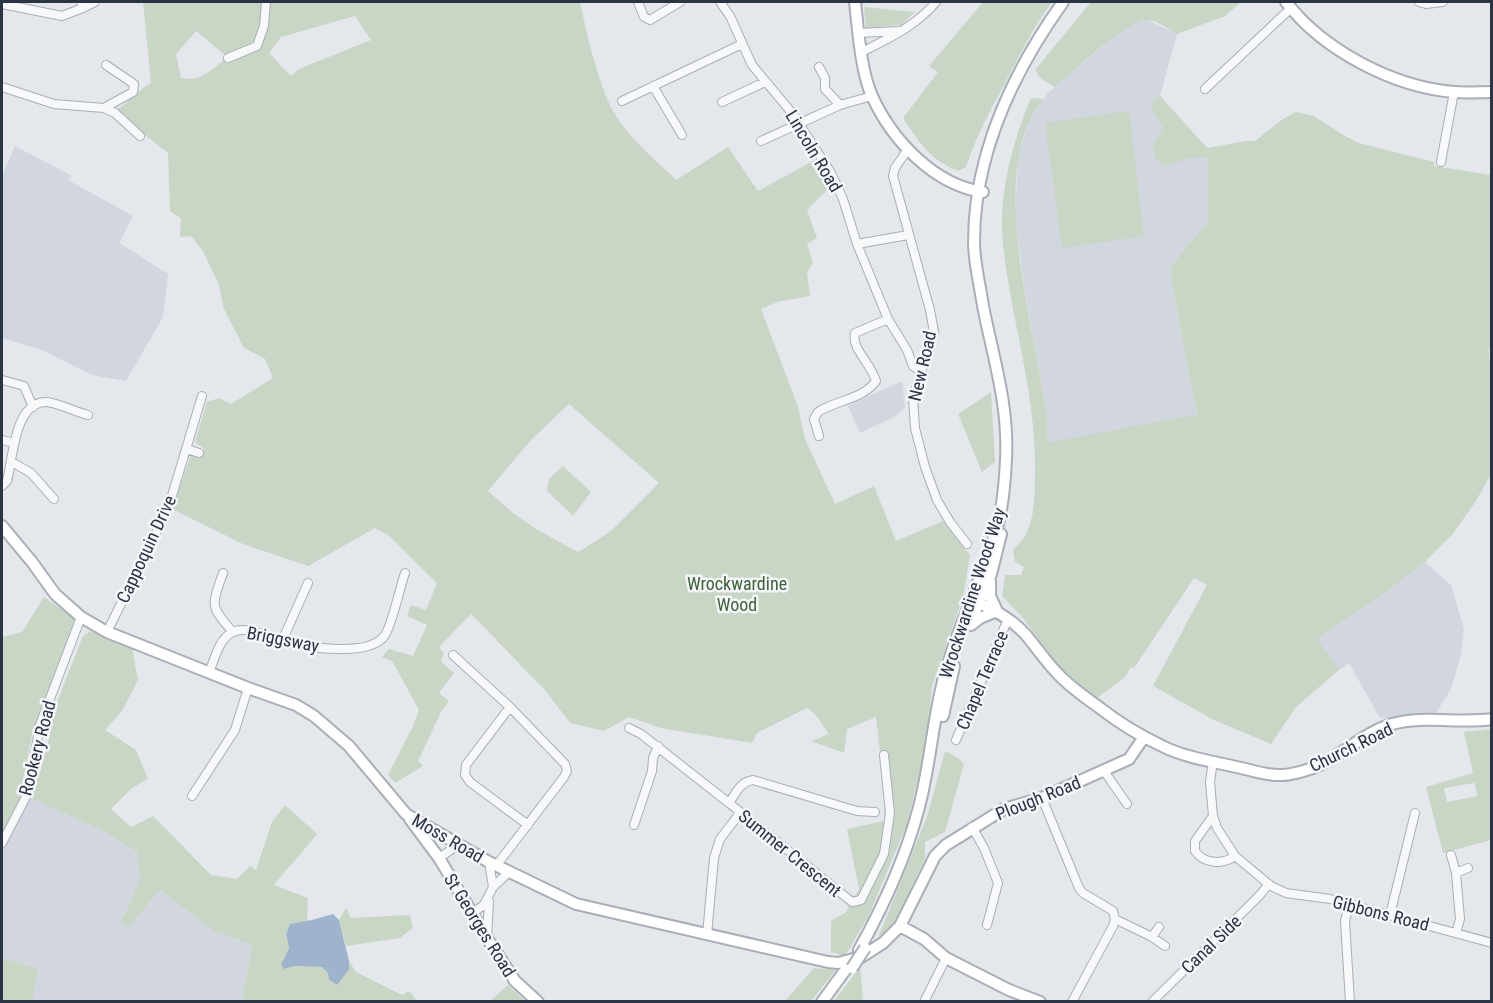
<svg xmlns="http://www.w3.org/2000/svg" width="1493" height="1003" font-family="'Roboto Condensed',sans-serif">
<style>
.built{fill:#d2d6de}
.green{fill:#c9d6c5;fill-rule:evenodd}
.water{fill:#9fb4cc}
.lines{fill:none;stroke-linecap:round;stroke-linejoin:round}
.street-casing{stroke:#a9aeb7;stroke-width:10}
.secondary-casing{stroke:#a9aeb7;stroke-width:14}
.street{stroke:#f7f8fa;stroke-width:8}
.secondary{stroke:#fff;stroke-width:10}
.secondary-bridge-casing{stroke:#a9aeb7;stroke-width:14;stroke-linecap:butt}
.secondary-bridge{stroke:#fff;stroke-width:10}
.labels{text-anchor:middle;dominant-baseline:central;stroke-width:5;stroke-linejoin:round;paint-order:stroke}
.street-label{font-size:18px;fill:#2b3445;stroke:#f4f6f9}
.park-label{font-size:18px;fill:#3f6138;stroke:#f4f6f9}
</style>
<rect width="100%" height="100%" fill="#e4e7ec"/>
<path class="built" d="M1147 20 1177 34 1160 96 1207 148 1208 156V221L1171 266 1172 285 1197 415 1048 444 1045 401 1026 298 1015 219 1018 156 1029 121 1048 93 1115 36 1138 21Z
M15 146 72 176 68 180 133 216 119 243 168 274 163 317 126 381 92 375 42 350 2 338V176Z
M902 381 905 407 896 416 860 433 848 406Z
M1425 562 1451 585 1464 629 1461 654 1451 689 1436 713 1380 718 1349 663 1339 670 1316 639 1390 589Z
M25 799H32L99 829 137 852 140 879 127 910 121 919 128 928 160 890 213 930 252 945 242 1001H32L34 982 2 962V845Z"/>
<path class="green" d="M143 2H580C587 34 599 89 616 116 631 140 656 160 676 180L728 147 758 191 815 160 831 186 807 210 817 238 807 244 813 262 807 273 810 296 777 302 761 309 798 407 805 439 835 504 874 486 896 541 943 521 970 555 963 597 932 686 928 737 907 824 869 915 845 956 831 952V921L845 913 859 889 847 829 884 821 885 797 876 717 847 729 844 753 811 741 829 734 815 714 807 708 757 733 752 743 661 728 629 717 604 731 570 723 545 690 471 614 439 647 444 653 441 662 454 673 439 693 449 701 441 712 418 761 423 766 395 783 388 775 413 726 419 710 392 661 382 657 389 649 413 656 427 625 407 616 411 605 426 610 437 583 388 535 375 528 308 566 243 544 172 509 191 455 199 459 204 449 195 442 207 402 219 398 231 404 273 378 265 359 244 348 224 309 219 285 203 251 191 236 180 237 181 219 170 211 168 153 145 135 118 109C130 101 138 90 151 83ZM355 16 371 40 299 69 291 76 269 53 281 37ZM196 31 227 57C212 70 201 82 181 78L176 54ZM569 404 659 483 610 532 578 552 536 529 513 513 488 491 530 441Z
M983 2H1052C1036 23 1024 47 1012 70 995 102 977 133 966 167L958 171C930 160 919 142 903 118L938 72 929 66Z
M1091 2H1241L1225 16 1177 34C1168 29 1157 20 1147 20 1130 18 1071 74 1055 87L1041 79 1035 70Z
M864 7 914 12H915L901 25 866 28Z
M1160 96 1207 148 1246 141H1255L1283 119 1296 112 1314 116 1345 136 1359 143 1434 162V166L1491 175 1492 332 1489 351 1492 391 1491 474 1476 501 1452 535 1425 562 1390 589 1317 639 1339 670 1296 707 1271 744 1212 719 1153 686 1207 585 1194 578 1134 668 1131 667 1125 677 1096 699 1058 665 1023 618 1002 596 1005 575H1021L1024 567 1015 562 1013 550C1018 544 1025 539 1027 532 1035 513 1035 494 1035 474 1037 396 1011 321 1003 244 998 197 1012 142 1031 98L1044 99C1039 106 1032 114 1029 122 996 194 1032 321 1044 397 1047 412 1047 428 1048 443L1197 414 1172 285 1171 266 1208 221V157L1189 158 1165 166 1156 160 1152 146 1163 128 1150 104Z
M1129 111 1144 236 1062 248 1045 123Z
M991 392 995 462 982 472 958 414Z
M563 466 591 492 573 516 547 491 549 479Z
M44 597 75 619 33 731 18 805 2 835V637L22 632Z
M90 631 132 648 138 680 122 711 105 730 136 750 148 779 132 788 111 809 131 827 153 816 211 875 237 879 250 866 256 870 272 822 285 805 317 834C303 852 288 867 274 885L308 898 307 921 290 924 286 934 289 948 285 969 295 966 322 967 328 973 329 980 337 985 349 970V961L356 972 402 995 409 991 417 1001H242L252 945 213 930 160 890 128 928 121 919 127 910 140 879 137 852 99 829 32 799 48 743 55 707 83 636Z
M1491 729V840L1443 853 1426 787 1473 773 1464 732ZM1475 783 1477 796 1447 802 1444 788Z
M945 751 958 758 964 764 945 832 925 842V858L896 920 878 938 927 817Z
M346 908 351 918 410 915 413 928 400 938 346 946 339 920Z
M6 959 38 969 32 1001H2V962Z
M860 967 863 1001H834Z
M814 968 836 970 811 1001H785Z
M508 985 525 1001H490Z"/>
<path class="water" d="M333 914 339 920 349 961V970L337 985 329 980 328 973 322 967 295 966 284 969 281 965 289 948 286 934 290 924 312 920Z"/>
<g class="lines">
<defs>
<path id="street" d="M638 2 644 17 650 20 680 2
M720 2 730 16 752 65 792 113 831 173 843 199 857 244 888 319 907 350 913 366 922 373
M1419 2 1426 4 1443 2
M2 4 62 16 83 8 81 2
M83 8 95 2
M858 33 900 31
M862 52C889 38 916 26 936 2
M228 58 257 46 264 26 266 2
M819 67 825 78V89L840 105
M653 86 682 135
M2 87 54 104 104 108 115 113 140 136
M1205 89 1291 8
M622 101 742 44
M722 102 765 82
M104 108 133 92 134 84 106 65
M761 141 840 105 872 96
M908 149 895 168 893 176 930 310 934 332 913 398 915 428 925 467 937 500 950 522 967 544
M1441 162 1454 92
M857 244 908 235
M2 380 24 386 33 407
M819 436 814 419 818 412C836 400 862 400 876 381 871 363 851 349 855 333L888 319
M2 440 14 443
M187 449 199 453
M12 462 31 473 54 499
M2 486 7 481C13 459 14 401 47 402 58 403 76 412 88 415
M223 573C212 605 209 606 233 632
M107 632 168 509 202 396
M282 641 308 583
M453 655 510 707 565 764 567 771 564 777 496 866
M209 672C215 659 218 641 231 633 247 624 268 638 284 642 307 647 370 658 385 635 392 625 400 587 405 573
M510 707 466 765 465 775 470 782 528 825
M629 728 641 734 729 803
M956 740 1008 619
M1213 761 1210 782 1213 816 1217 828 1235 856 1271 886 1286 893 1330 899 1492 943
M1104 771 1127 804
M192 796 235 730 248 688
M1042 798 1079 888 1083 893 1113 911 1115 919 1152 937 1165 946
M875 812 857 811 753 780C740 782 736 793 729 803L852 902 861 900 884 854 890 813 884 755
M1213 816 1195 841V851C1204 864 1223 865 1235 856
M634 825 652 771 653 758 658 746
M972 827 984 848 998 883 987 925
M2 843 28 793 40 725 81 617
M1451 855 1456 873 1468 868
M439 858 458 845
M489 862 493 887
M1349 905 1345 921 1350 1002
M472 913 484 905 493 887 509 872
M1390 915 1415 813
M1456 933 1460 919 1456 873
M707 935 714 858 720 839 740 813
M1152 937 1159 927
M487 938 489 902
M924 1002 946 958
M1072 1002 1113 926 1115 919
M1152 1002 1258 897 1269 884"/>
<path id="secondary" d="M855 2C858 29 861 72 872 96 892 140 934 185 983 192
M1286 2C1323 50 1393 87 1454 92 1466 93 1479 92 1492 92
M2 526 32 562 55 594 81 617 107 632 248 688 296 705 314 716 349 746 406 814 489 862 576 904 828 962 838 963 861 957 883 943 900 926 935 856 946 845 1004 809 1042 798 1129 759 1144 737
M973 600C993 609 1012 619 1026 635 1037 648 1046 662 1058 674 1070 687 1086 698 1100 708 1119 723 1141 736 1162 746 1186 758 1216 762 1241 768 1255 771 1268 776 1282 775 1291 775 1304 771 1313 768 1341 757 1363 733 1392 724 1424 715 1459 724 1492 719
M970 624 991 574 1001 534
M971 625 980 618 997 611 990 596V581
M943 716 954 666
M410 819 439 858 487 938 515 981 538 1002
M900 926 924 939 946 958 1009 990 1040 1002
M859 950C884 905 906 857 919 807 931 762 933 714 946 670 960 622 983 577 997 528 1003 506 1005 482 1006 459 1009 406 993 357 983 306 980 285 974 263 974 242 974 153 1013 72 1063 2
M822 1002 846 969"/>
</defs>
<use href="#street" class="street-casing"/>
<use href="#secondary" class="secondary-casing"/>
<use href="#street" class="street"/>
<use href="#secondary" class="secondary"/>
<defs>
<path id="secondary-bridge" d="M852 968 865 948"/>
</defs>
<use href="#secondary-bridge" class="secondary-bridge-casing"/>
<use href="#secondary-bridge" class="secondary-bridge"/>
</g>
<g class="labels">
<g class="street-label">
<text transform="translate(814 151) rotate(59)">Lincoln Road</text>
<text transform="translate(922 366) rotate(-77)">New Road</text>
<text transform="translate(146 549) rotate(-65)">Cappoquin Drive</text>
<text transform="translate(972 593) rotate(-72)">Wrockwardine Wood Way</text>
<text transform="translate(283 639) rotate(11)">Briggsway</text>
<text transform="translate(982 680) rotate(-67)">Chapel Terrace</text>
<text transform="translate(1351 747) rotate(-26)">Church Road</text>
<text transform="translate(37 748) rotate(-75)">Rookery Road</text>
<text transform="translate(1038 798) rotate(-22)">Plough Road</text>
<text transform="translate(448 838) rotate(30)">Moss Road</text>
<text transform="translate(790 853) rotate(39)">Summer Crescent</text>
<text transform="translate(1381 913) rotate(14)">Gibbons Road</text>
<text transform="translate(480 925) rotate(58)">St Georges Road</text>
<text transform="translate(1211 944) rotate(-44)">Canal Side</text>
</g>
<g class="park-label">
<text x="737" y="583">Wrockwardine<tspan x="737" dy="21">Wood</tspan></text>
</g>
</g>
<rect width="1493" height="1003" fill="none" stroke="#2b3445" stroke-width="6"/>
</svg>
